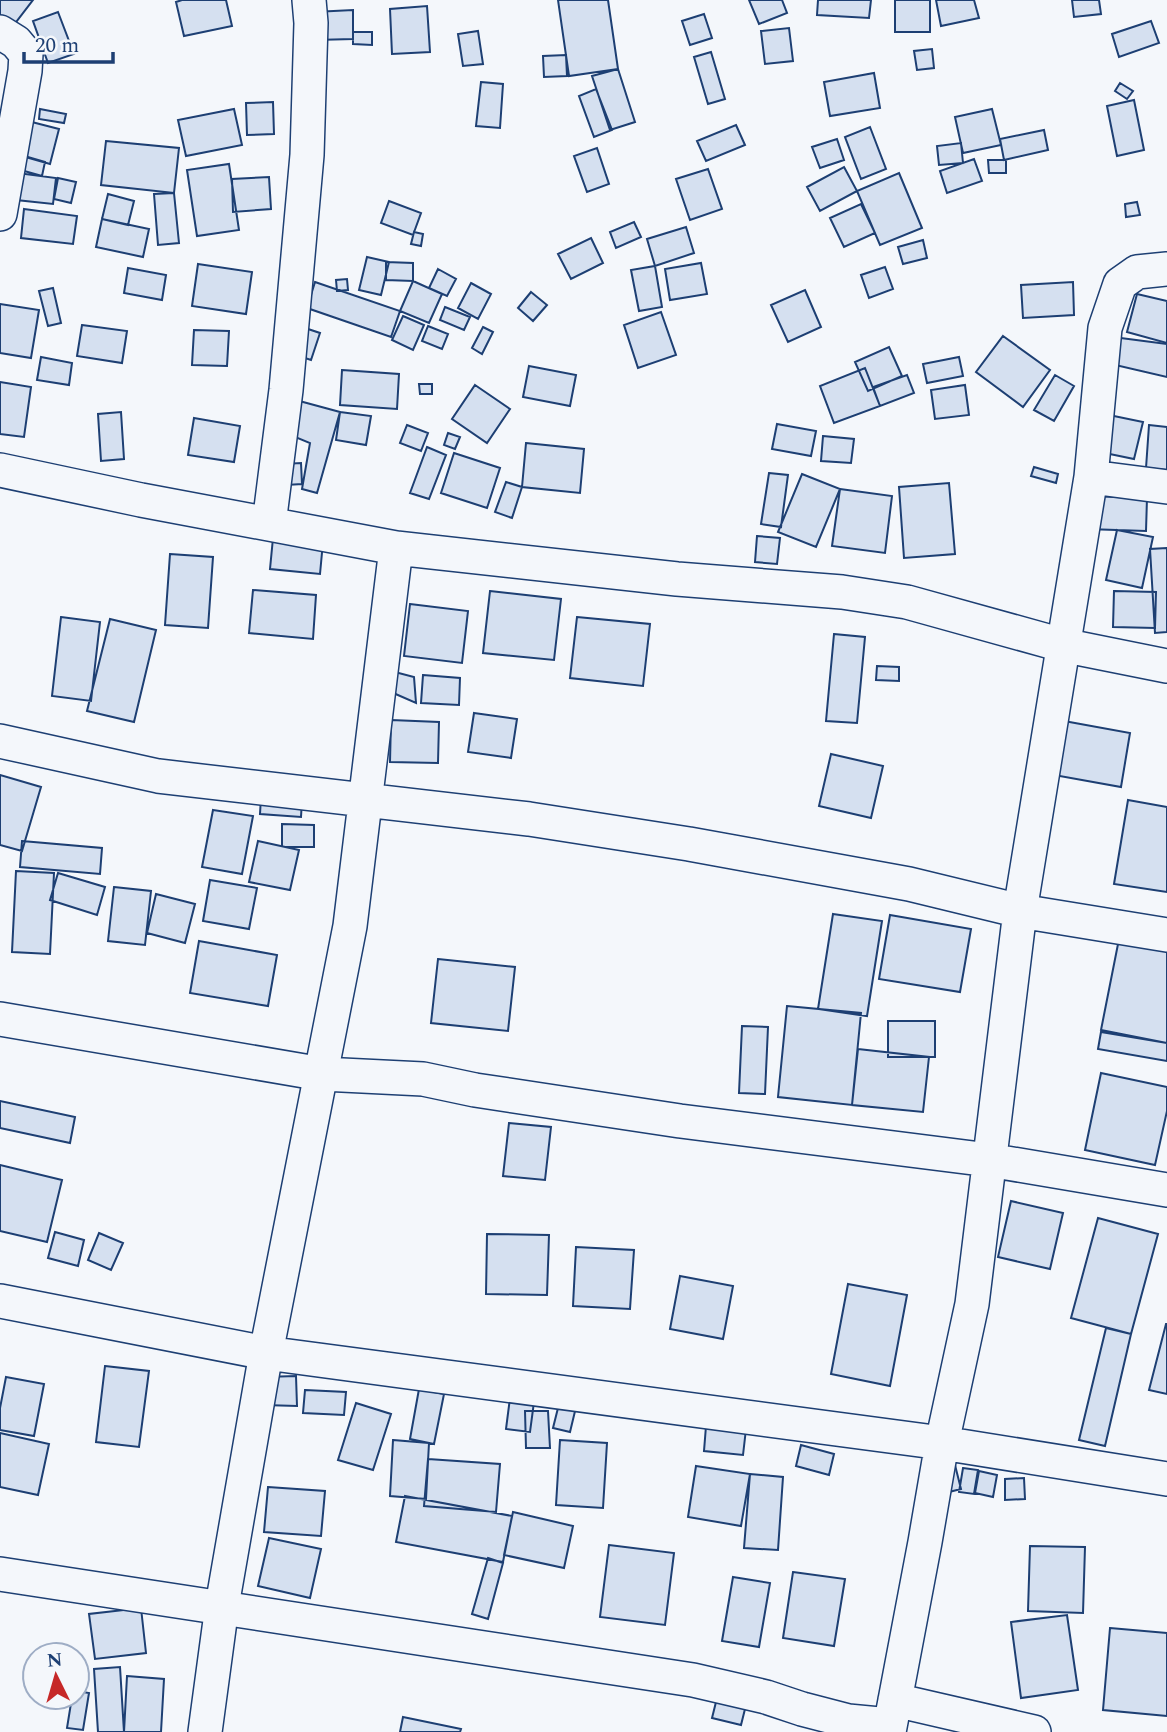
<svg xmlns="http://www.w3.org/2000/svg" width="1167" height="1732" font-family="Spectral,serif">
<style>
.building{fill:#d5e0f0;stroke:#1d3f73;stroke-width:2}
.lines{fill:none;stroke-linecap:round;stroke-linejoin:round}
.minor-casing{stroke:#1d3f73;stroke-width:36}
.minor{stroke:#f4f7fb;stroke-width:33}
</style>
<rect width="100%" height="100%" fill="#f4f7fb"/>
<path class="building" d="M0 0H33L13 26 0 16Z
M182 0H226L232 26 184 36 176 2Z
M558 0H608L618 69 569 76Z
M749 0H782L787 13 759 24Z
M818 0H871L869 18 817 15Z
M895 0H930V32H895Z
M936 0H974L979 18 941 26Z
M1072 0H1099L1101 14 1074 17Z
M427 6 430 52 392 54 390 9Z
M353 10V39L315 40 314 12Z
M58 12 74 54 48 63 33 21Z
M704 14 712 38 690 45 682 21Z
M1151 21 1159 43 1119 57 1112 34Z
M789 28 793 61 765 64 761 31Z
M478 31 483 64 463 66 458 34Z
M353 32H372V45L353 44Z
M932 49 934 68 917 70 914 51Z
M711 52 725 99 708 104 694 57Z
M566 55 567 76 544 77 543 56Z
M618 69 635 122 610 130 592 76Z
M874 73 880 108 830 116 824 82Z
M481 82 503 84 500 128 476 126Z
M1120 83 1133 91 1127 99 1115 91Z
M596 89 612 130 594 137 579 96Z
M1134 100 1144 150 1117 156 1107 106Z
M273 102 274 134 247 135 246 103Z
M40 109 66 114 64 123 39 119Z
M234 109 242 145 186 156 178 120Z
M992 109 1001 145 963 153 955 117Z
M24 120 59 129 50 164 15 154Z
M736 125 745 145 706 161 697 141Z
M870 127 886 169 861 179 845 137Z
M1044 130 1048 150 1004 160 1000 139Z
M837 139 844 160 820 168 812 147Z
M106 141 179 148 174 193 101 185Z
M961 143 963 163 939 165 937 146Z
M597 148 609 184 587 192 574 156Z
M14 153 45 162 42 176 10 167Z
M974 159 982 181 947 193 940 171Z
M988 160H1006V173H989Z
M229 164 239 230 197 236 187 170Z
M844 167 857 191 820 211 807 187Z
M708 169 722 209 690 220 676 179Z
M10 172 56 178 53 204 7 199Z
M899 173 922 228 880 245 857 191Z
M269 177 271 209 233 212 232 179Z
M58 178 76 182 71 203 54 199Z
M174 193 179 243 158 245 154 194Z
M108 194 134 201 128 225 102 219Z
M389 201 421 213 413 235 381 223Z
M1137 202 1140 215 1126 217 1125 204Z
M861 204 875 233 844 247 830 218Z
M24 209 77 216 73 244 21 238Z
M102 219 149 229 143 257 96 247Z
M634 222 641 237 616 248 610 232Z
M686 227 694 253 655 266 647 239Z
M414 232 423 234 421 246 411 244Z
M591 238 603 263 571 279 558 254Z
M923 240 927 258 903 264 898 247Z
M367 257 389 262 381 295 359 290Z
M386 262 413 263V281L386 280Z
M701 263 707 294 670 300 665 269Z
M198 264 252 272 246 314 192 306Z
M655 266 662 307 639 311 631 270Z
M885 267 893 289 869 298 861 275Z
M128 268 166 275 162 300 124 293Z
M438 269 456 279 447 296 429 288Z
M347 279 348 290 337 291 336 280Z
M413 281 442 294 429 323 400 311Z
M315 282 400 311 391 337 307 308Z
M1073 282 1074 315 1023 318 1021 285Z
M471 283 491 294 478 319 458 308Z
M53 288 61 323 48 326 39 291Z
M805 290 821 327 788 342 771 305Z
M531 292 547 305 533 321 518 308Z
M1137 294 1167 301V343L1127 332Z
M0 304 39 310 31 358 0 353Z
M445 307 470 317 464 330 440 320Z
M661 312 676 355 638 368 624 325Z
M403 316 424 325 413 350 392 340Z
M82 325 127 331 122 363 77 356Z
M299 326 320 333 311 360 290 353Z
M428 326 448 334 442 349 422 341Z
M483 327 493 332 482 354 472 348Z
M194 330 229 331 227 366 192 365Z
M1003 336 1050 370 1023 407 976 372Z
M1113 337 1167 344V377L1111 364Z
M889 347 902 376 868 391 855 362Z
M41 357 72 363 69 385 37 380Z
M959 357 963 376 927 383 923 364Z
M529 366 576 375 570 406 523 397Z
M865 368 880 406 834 423 820 386Z
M342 370 399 374 397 409 340 405Z
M907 375 914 393 880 406 873 387Z
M1055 375 1074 386 1054 421 1034 410Z
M0 382 31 387 24 437 0 434Z
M419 384H432V394H420Z
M475 385 510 409 487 443 452 419Z
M965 385 969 415 935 419 931 390Z
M292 399 340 412 317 493 302 489 310 443 283 432Z
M121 412 124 459 101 461 98 414Z
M340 412 371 416 366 445 336 440Z
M1109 415 1143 422 1134 459 1100 452Z
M194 418 240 426 234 462 188 455Z
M777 424 816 431 811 456 772 449Z
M407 425 428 433 421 451 400 443Z
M1149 425 1167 427V470L1146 468Z
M448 433 460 437 455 449 444 445Z
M823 436 854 439 851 463 821 461Z
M526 443 584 449 580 493 522 487Z
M427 447 446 455 429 499 410 493Z
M454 453 500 468 487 508 441 493Z
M301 463 302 484 286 485 284 464Z
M1034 467 1058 474 1056 483 1031 476Z
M769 473 788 475 781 527 761 524Z
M802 474 840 489 816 547 778 532Z
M506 482 522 487 512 518 495 512Z
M949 483 955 554 904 558 899 487Z
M840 489 892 496 885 553 832 546Z
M1088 496 1147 498 1146 531 1087 529Z
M1117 530 1153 537 1142 588 1106 580Z
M757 536 780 538 777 564 755 562Z
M273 538 323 542 320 574 270 569Z
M1167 548V632L1155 633 1150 549Z
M170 554 213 557 208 628 165 625Z
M253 590 316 595 313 639 249 633Z
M490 591 561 599 554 660 483 653Z
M1114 591 1156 592 1155 628 1113 627Z
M410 604 468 611 462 663 404 656Z
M61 617 100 622 91 701 52 696Z
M577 617 650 624 643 686 570 678Z
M110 619 156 630 134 722 87 711Z
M834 634 865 637 857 723 826 721Z
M877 666 899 667V681L876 680Z
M391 671 414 677 416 703 391 692Z
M423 675 460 678 459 705 421 703Z
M474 713 517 719 511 758 468 752Z
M391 720 439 722 438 763 390 762Z
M1064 721 1130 733 1121 787 1054 775Z
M831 754 883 766 871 818 819 806Z
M0 775 41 787 22 851 0 845Z
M261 797 302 800 301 817 260 814Z
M1128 800 1167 807V892L1114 884Z
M213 810 253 816 242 874 202 867Z
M282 824 314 825V847H282Z
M22 841 102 848 100 874 20 867Z
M258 841 299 850 290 890 249 882Z
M16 871 54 873 50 954 12 952Z
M58 873 105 887 97 915 50 900Z
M210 880 257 888 249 929 203 921Z
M114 887 151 891 145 945 108 941Z
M156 894 195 904 185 943 147 933Z
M833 914 882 921 867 1016 818 1009Z
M890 915 971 929 960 992 879 979Z
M1119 939 1167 949V1043L1101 1030Z
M199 941 277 955 268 1006 190 993Z
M438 959 515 967 508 1031 431 1023Z
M787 1006 861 1013 852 1105 778 1097Z
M888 1021H935V1057H888Z
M742 1026 768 1027 765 1094 739 1093Z
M1101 1032 1167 1043V1061L1098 1049Z
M858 1049 929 1057 923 1112 852 1105Z
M1101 1073 1167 1087V1111L1155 1165 1085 1150Z
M0 1101 75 1117 70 1143 0 1128Z
M509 1123 551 1127 545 1180 503 1176Z
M0 1165 62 1180 47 1242 0 1231Z
M1011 1201 1063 1213 1050 1269 998 1257Z
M1098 1218 1158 1234 1131 1334 1071 1318Z
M55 1232 84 1240 78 1266 48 1258Z
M99 1233 123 1243 111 1270 88 1260Z
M487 1234 549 1235 547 1295 486 1294Z
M576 1247 634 1250 630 1309 573 1306Z
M680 1276 733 1286 723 1339 670 1329Z
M848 1284 907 1295 890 1386 831 1374Z
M1166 1324H1167V1394L1149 1390Z
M1106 1328 1131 1334 1105 1446 1079 1440Z
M105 1366 149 1371 139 1447 96 1442Z
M296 1376 297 1406 264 1405V1377Z
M6 1377 44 1384 34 1436 0 1430V1408Z
M419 1389 444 1394 434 1444 410 1439Z
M305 1390 346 1392 344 1415 303 1413Z
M510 1398 534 1402 530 1432 506 1429Z
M356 1403 391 1414 373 1470 338 1460Z
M559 1404 576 1407 570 1432 553 1428Z
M525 1411H548L550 1448H526Z
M706 1426 746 1429 743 1455 704 1451Z
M0 1433 49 1444 38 1495 0 1487Z
M393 1440 429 1443 426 1499 390 1496Z
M560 1440 607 1443 603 1508 556 1505Z
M801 1445 834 1454 829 1475 796 1466Z
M428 1459 500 1464 496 1512 424 1506Z
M955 1465 961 1489 949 1492 945 1467Z
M696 1466 750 1474 741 1526 688 1517Z
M963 1468 978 1470 974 1494 959 1492Z
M979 1471 997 1475 993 1497 975 1493Z
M750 1474 783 1477 778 1550 744 1548Z
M1024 1478 1025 1499 1005 1500V1479Z
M268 1487 325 1491 321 1536 264 1532Z
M405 1496 512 1516 503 1562 396 1542Z
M513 1512 573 1526 564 1568 504 1555Z
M269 1538 321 1549 310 1598 258 1586Z
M609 1545 674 1553 665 1625 600 1617Z
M1030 1546 1085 1547 1083 1613 1028 1611Z
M488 1558 503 1563 488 1619 472 1614Z
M793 1572 845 1579 834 1646 783 1638Z
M733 1577 770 1583 759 1647 722 1641Z
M141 1608 146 1653 95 1659 89 1614Z
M1067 1615 1078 1690 1021 1698 1011 1622Z
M1110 1628 1167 1633V1716L1103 1710Z
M120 1667 124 1732H98L94 1669Z
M127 1676 164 1679 161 1732H124Z
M77 1691 89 1693 83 1730 67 1728 72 1697H77Z
M718 1694 747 1701 741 1725 712 1718Z
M403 1717 461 1729 460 1732H400Z"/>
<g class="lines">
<defs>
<path id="minor" d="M0 32 16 42 26 54 25 71 0 214
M0 470 141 500 396 548 677 579 842 592 907 602 1062 645 1167 666
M1091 477 1167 487
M269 524 286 390 307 155 311 23 309 0
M396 548 350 926 266 1353 942 1443 1167 1479
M0 741 158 776 529 819 689 844 909 884 1020 911 1167 935
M0 1019 322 1074 423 1079 475 1090 680 1121 989 1160 1167 1190
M0 1301 266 1353 222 1606 205 1732
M0 1574 693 1680 766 1697 802 1709 848 1721 890 1725
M895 1700 1034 1732
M889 1732 925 1542 942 1443 972 1304 1020 911 1091 477 1105 328 1120 284 1137 272 1167 269"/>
</defs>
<use href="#minor" class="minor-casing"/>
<use href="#minor" class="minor"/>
</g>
<g transform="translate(56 1676) rotate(355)"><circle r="33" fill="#f4f7fb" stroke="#9eadc5" stroke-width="2"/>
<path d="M0-5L12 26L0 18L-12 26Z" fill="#c62828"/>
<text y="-10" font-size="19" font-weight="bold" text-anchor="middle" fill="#1d3f73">N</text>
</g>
<path d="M24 52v10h89v-10" fill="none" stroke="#1d3f73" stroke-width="3.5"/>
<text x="35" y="52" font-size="21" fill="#1d3f73" stroke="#f4f7fb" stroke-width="5" paint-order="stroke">20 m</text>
</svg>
